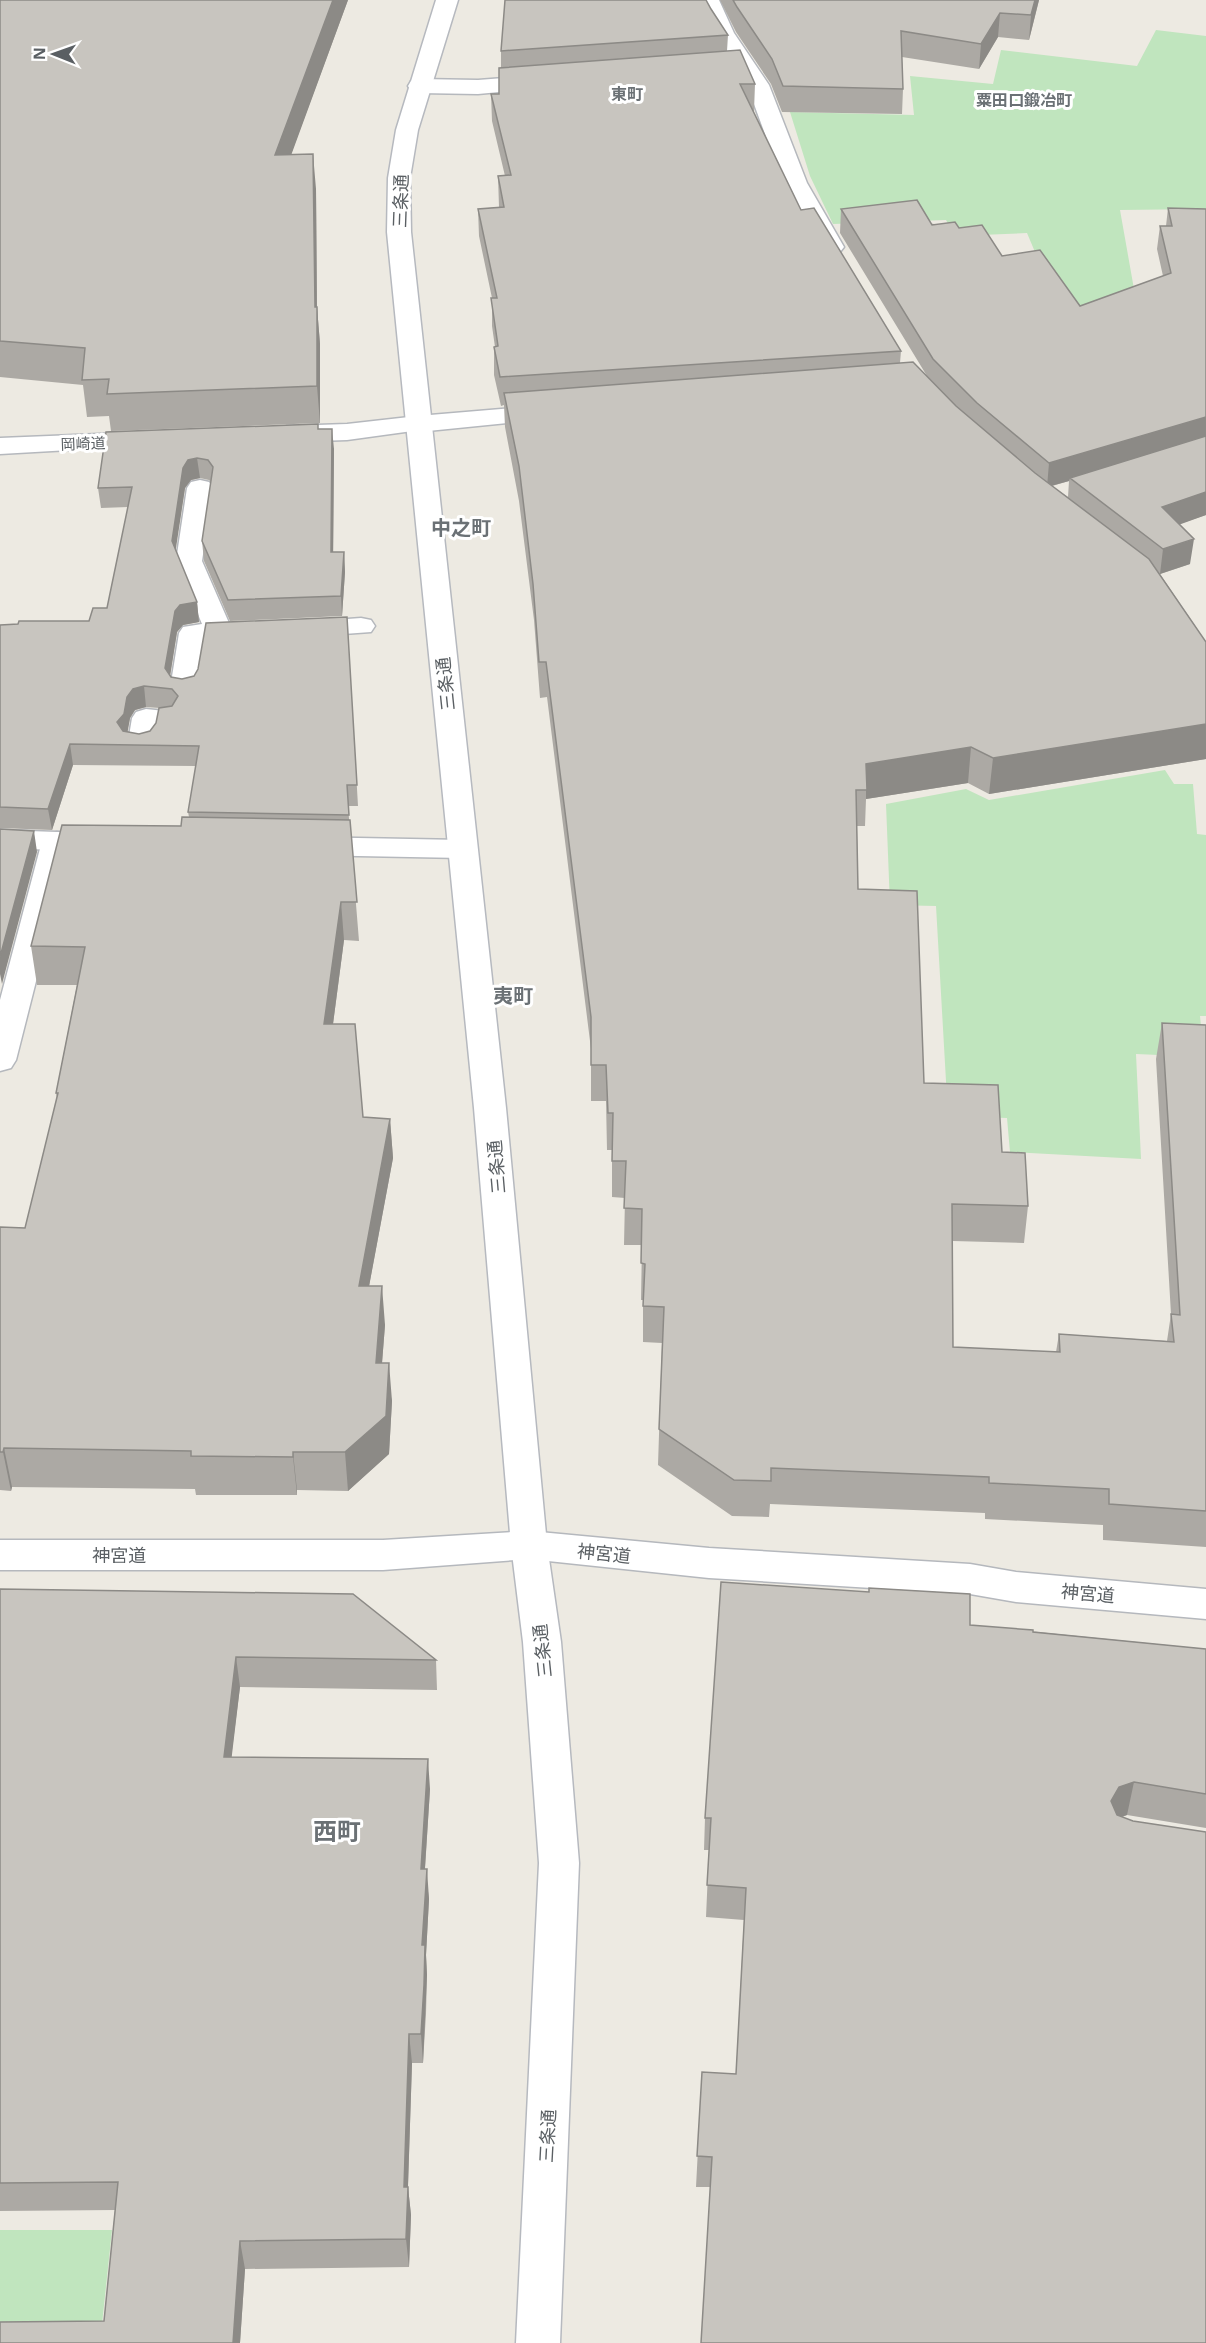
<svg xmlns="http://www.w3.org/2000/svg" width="1206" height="2343" font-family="'Open Sans','Noto Sans JP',sans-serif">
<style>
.green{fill:#c0e5be}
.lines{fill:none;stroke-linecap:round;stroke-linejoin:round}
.service-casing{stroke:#b5b8bd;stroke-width:3}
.minor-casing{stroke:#b5b8bd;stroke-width:3}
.tertiary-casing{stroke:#b5b8bd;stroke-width:3}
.secondary-casing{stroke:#b6b9bf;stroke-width:3}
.service{fill:#fff;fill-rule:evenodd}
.minor{fill:#fff;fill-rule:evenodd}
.tertiary{fill:#fff;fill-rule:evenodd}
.secondary{fill:#fff;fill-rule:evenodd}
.wall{fill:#aca9a4;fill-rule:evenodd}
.shaded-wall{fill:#8c8a86}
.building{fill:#c8c5bf;stroke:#8c8a86;stroke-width:1.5;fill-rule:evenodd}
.labels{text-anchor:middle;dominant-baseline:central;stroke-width:6;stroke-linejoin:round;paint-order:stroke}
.far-street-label{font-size:15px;fill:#5a5f63;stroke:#fff}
.far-neighbourhood-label{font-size:16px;font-weight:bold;fill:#6b7175;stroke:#fff}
.street-label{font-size:18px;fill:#5a5f63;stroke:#fff}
.neighbourhood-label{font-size:20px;font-weight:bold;fill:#6b7175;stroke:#fff}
.near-neighbourhood-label{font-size:24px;font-weight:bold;fill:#6b7175;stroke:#fff}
</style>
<rect width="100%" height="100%" fill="#edeae2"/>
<path class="green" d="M1156 30 1206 36V209L1120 210 1140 323 1083 328 1043 271 1027 233 955 236 946 220 833 224 810 176 790 112 914 115 910 76 993 84 1001 50 1137 66Z
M1165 770 1174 784H1193L1197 834 1206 835V1016H1200L1204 1057 1136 1054 1141 1159 1010 1152 1007 1118 948 1116 936 906 890 905 886 804 966 789 989 800Z
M0 2230H112L100 2343 0 2327Z"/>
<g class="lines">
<defs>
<path id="service" d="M697 0H719L734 33 769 85 807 183 844 247 840 252 832 254 824 252 783 183 747 85 712 33Z
M543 75 551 77 554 82 551 87 478 94 419 93 411 91 408 86 411 81 419 79 478 80Z
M548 405 557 408 561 413 557 418 418 432 409 429 405 424 409 419 418 416Z
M200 480 209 482 213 488 202 561 229 623H249L259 625 263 631 259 637 206 641 198 689 194 695 184 697 174 695 170 689 179 633 183 627 202 624 176 561 187 488 191 482Z
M361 618 371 620 375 626 371 632 303 637 293 635 289 629 293 623Z
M146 709 174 712 178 718 174 724 159 727 156 743 152 749 142 752 126 749 122 743 129 736 132 718 136 712Z
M0 830 57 832 67 834 72 841 67 848 57 850 0 848Z"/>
<path id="minor" d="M57 832 102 833 112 835 117 842 112 849 102 851H69L16 1060 11 1068 0 1071V1000L42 841 47 834Z
M306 837 462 840 473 842 477 849 473 856 462 858 306 855 295 853 291 846 295 839Z"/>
<path id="tertiary" d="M418 416 427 419 431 424 427 429 347 440 287 442 278 439 274 434 278 429 287 426 347 424Z
M148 432 157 435 161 440 157 445 0 454V438Z
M529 1531 709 1548 970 1564 1016 1572 1206 1589V1619L1016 1602 970 1594 709 1578 529 1559 383 1570H0V1540H383Z"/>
<path id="secondary" d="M436 0H458L418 130 410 178 411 232 506 1108 547 1545 561 1642 579 1863 560 2343H516L539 1863 523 1642 511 1545 474 1108 387 232 388 178 396 130Z"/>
</defs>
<use href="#service" class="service-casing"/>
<use href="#minor" class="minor-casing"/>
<use href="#tertiary" class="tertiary-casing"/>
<use href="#secondary" class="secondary-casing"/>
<use href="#service" class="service"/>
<use href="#minor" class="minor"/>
<use href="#tertiary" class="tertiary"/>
<use href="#secondary" class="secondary"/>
</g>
<path class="wall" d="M0 0H348L291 154 316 189 317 307 320 344V423L111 431 109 416 87 417 83 385 0 377Z
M720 0H1039L1029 40 998 37 979 69 902 57 903 89 902 114 782 112 771 84 736 32Z
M711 9 728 35 727 51 755 84 754 111H753L801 210 901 351 900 363 927 376 840 233 841 209 959 228 1080 306 1163 276 1157 249 1160 226H1166L1168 208 1206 209V515L1179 524 1190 564 1160 574 1206 642V759L989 794 968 783 866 799 865 826H857L858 889 924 1083 1002 1152 1028 1206 1024 1243 953 1241V1347L1056 1352 1059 1334 1167 1341 1171 1314 1156 1059 1162 1023 1206 1025V1547L1103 1540V1525L985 1519V1513L770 1504 769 1517 732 1516 658 1465 662 1343 643 1342V1300H641L642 1245H624L625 1198 612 1197V1150H607L606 1101H591V1049L547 697 540 698 534 620 519 501 505 427 504 405 501 406 494 375V347H495L492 326V298L479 236 478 209 499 207 498 176H505L492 121 491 94H499L501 68V51ZM1069 481 1068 497 1052 486Z
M319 429 334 449 333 552H344L345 572 342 616 230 621 204 561 202 541 211 482 209 480 200 478 191 480 185 488 175 550 197 602 199 622 183 625 177 632 170 675 171 677 182 679 194 676 347 617 358 806H348L359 941 344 940 333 1024 363 1117 390 1119 393 1158 369 1286 385 1325 382 1363 392 1401 389 1454 348 1491 297 1490V1495H196L195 1489 12 1487 11 1491 0 1490V1227L25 1228 57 1098 56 1093 77 985H37L31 946 181 826 189 817 188 812 196 766 73 765 52 830 0 828V625L89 621 107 608 128 507 101 508 98 488 106 432ZM146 707 160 708 156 723 150 731 139 734 127 732 130 718 135 710Z
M0 1589 436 1660 437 1690 240 1687 231 1758 430 1789 425 1869 429 1899 426 1955 427 1975 426 2014 423 2063H412L408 2187 411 2215 409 2267 245 2269 240 2343H0L104 2321 115 2210 0 2211Z
M970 1625 1206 1649V1828L1127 1815 1122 1817 710 2187H696L702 2072 736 2074 744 1920 706 1917 709 1850H704L705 1818Z"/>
<path class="shaded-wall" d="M333 0H348L278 191 275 155Z
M1035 0H1039L1029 40 1031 15Z
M1000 13 998 37 979 69 981 44Z
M313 154 316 189 317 318V307L320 344V423L317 386 315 307Z
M1206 417V440L1070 478 1069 481 1047 487 1049 463Z
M332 429 334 449 333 572 331 552Z
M197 458 200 478 191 480 185 488 174 561 172 541 183 468 188 460Z
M1206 492V515L1159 532 1162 507Z
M1194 539 1190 564 1160 574 1163 549Z
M344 552 345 572 342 616 341 596Z
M197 602 199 622 183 625 177 632 168 689 165 668 175 611 180 605Z
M144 686 146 707 135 710 130 718 127 735 120 743 117 722 127 697 133 689Z
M1206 724V759L989 794 993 758Z
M70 744 73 765 52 830 48 809Z
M971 747 968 783 866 799V764Z
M34 831 37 852 2 984 0 974V957Z
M341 902 344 940 328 1062 324 1024Z
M390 1119 393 1158 362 1324 359 1286Z
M382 1286 385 1325 379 1401 376 1363Z
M389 1363 392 1401 389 1454 348 1491 345 1452Z
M4 1448 12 1487 11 1491 3 1452Z
M293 1452 297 1490V1495L293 1457Z
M236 1657 240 1687 228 1788 224 1757Z
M428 1759 430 1789 423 1898 421 1869Z
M1134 1782 1127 1815 1112 1820 1111 1801 1119 1787Z
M427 1869 429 1899 426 1955 427 1975 423 2063 421 2034 422 1945Z
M409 2034 412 2063 407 2215 404 2187Z
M408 2187 411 2215 409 2267 406 2239Z
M240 2241 245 2269 240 2343H233Z"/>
<path class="building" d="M0 0H333L275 155 313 154 315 307H317V386L107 394 109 379 82 380 85 348 0 341Z
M505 0H706L711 9 728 35 501 51Z
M733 0H1035L1031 15 1000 13 981 44 901 31 903 89 783 86 772 59 737 7Z
M740 50 755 84H740L801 210 814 208 901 351 500 377 494 347 498 346 491 298H497L478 209 504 207 498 176 511 175 491 94H499V68Z
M917 200 932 225 955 222 959 228 982 225 1002 256 1040 250 1080 306 1171 273 1160 226H1172L1168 208 1206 209V417L1049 463 977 403 933 359 841 209Z
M913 362 956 406 1035 473 1149 559 1206 642V724L993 758 971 747 866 764 867 790H856L858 889 917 891 924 1083 998 1085 1002 1152 1025 1153 1028 1206 952 1204 953 1347 1060 1352 1059 1334 1174 1342 1171 1314 1180 1315 1162 1023 1206 1025V1511L1109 1504V1489L989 1483V1477L771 1468V1481L734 1480 659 1429 664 1307 643 1306 645 1264 641 1263 642 1209 624 1208 626 1161H612L613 1113H608L606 1065H591V1017L546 662H539L533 584 519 466 504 393Z
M318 424V429H332L331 552H344L341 596 228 600 202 541 213 467 208 460 197 458 188 460 183 468 172 541 197 602 180 605 175 611 165 668 171 677 182 679 194 676 198 669 206 623 347 617 357 785H347L349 815 188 812 199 746 70 744 48 809 0 807V625L18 624 19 621H89L93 608H107L132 487 98 488 106 432ZM144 686 172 689 178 696 172 706 159 708 156 723 150 731 139 734 123 731 117 722 124 714 127 697 133 689Z
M1206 436V492L1162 507 1194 539 1163 549 1070 478Z
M182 817 350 820 357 902H341L324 1024H355L363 1117 390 1119 359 1286H382L376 1363H389L386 1416 345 1452H293V1457L191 1456V1451L4 1448 3 1452H0V1227L25 1228 58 1093H56L85 947 31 946 62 825 181 826Z
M0 829 34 831 0 957Z
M721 1582 869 1592V1588L970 1594V1625L1033 1630V1632L1206 1649V1794L1134 1782 1119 1787 1111 1801 1117 1815 1133 1821 1206 1832V2343H701L712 2157 697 2156 702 2072 736 2074 746 1888 707 1885 711 1818H705Z
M0 1589 353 1594 436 1660 236 1657 224 1757 428 1759 421 1869H427L422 1945H425L424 1985 421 2034H409L404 2187H408L406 2239 240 2241 233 2343H0V2322L104 2321 118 2182 0 2183Z"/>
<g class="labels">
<g class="far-street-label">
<text transform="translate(83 443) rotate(-2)">岡崎道</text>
</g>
<g class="far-neighbourhood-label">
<text x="627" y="94">東町</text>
<text x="1024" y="100">粟田口鍛冶町</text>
</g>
<g class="street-label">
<text transform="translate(400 201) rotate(-88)">三条通</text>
<text transform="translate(445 684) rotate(-96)">三条通</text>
<text transform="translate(496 1167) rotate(-95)">三条通</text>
<text transform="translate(604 1553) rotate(6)">神宮道</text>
<text x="119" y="1555">神宮道</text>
<text transform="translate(1088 1593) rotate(5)">神宮道</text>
<text transform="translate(542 1651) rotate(-96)">三条通</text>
<text transform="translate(547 2136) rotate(-87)">三条通</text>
</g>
<g class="neighbourhood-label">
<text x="461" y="527">中之町</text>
<text x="513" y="995">夷町</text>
</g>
<g class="near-neighbourhood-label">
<text x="337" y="1830">西町</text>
</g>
</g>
<g transform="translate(54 54) rotate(271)" stroke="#ffffff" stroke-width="4.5" paint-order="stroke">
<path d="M0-4.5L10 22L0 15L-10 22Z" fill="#5a5f63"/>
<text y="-9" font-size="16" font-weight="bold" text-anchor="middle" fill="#5a5f63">N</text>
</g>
</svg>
